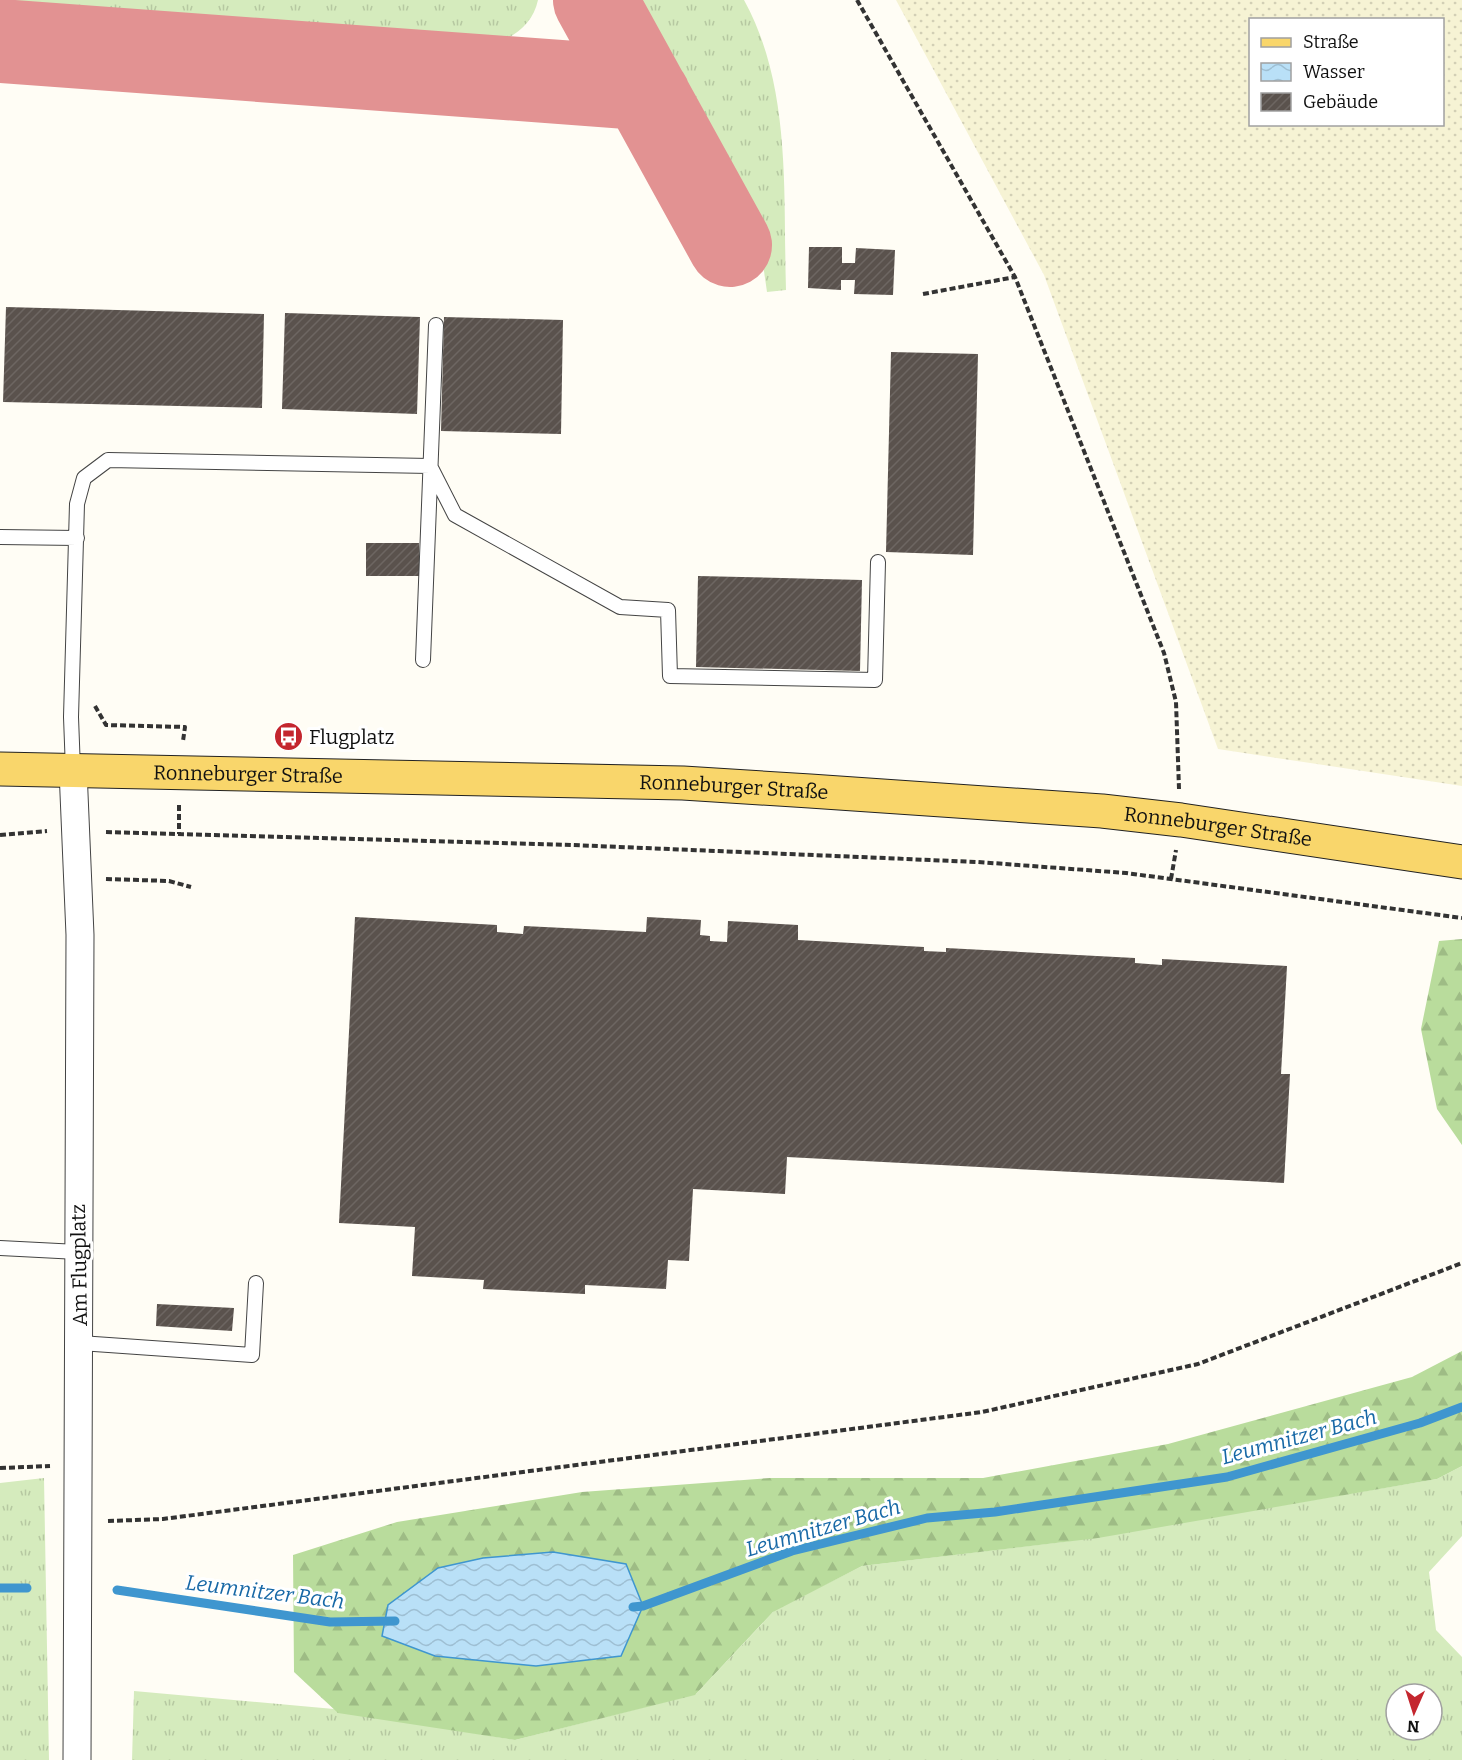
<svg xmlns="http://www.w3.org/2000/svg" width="1462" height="1760" font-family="Bitter,serif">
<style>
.farmland{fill:url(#farmland-dots);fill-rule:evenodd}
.grass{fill:url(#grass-tufts);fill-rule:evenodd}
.forest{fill:url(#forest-firs)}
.water{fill:url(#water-waves);stroke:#3f96cf;stroke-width:1.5}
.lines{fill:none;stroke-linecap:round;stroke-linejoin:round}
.stream{stroke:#3f96cf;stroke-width:9}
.taxiway{stroke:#e29292;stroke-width:84}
.building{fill:url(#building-hatch)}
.service-casing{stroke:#444;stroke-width:16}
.minor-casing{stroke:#444;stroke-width:29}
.primary-casing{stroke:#222;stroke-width:35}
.path{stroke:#333;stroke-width:4;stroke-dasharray:6 3;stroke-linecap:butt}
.service{stroke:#fff;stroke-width:14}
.minor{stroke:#fff;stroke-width:27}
.primary{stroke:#f9d66b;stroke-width:33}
.labels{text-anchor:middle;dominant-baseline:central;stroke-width:6;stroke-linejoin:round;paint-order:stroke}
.poi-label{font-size:20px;fill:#111;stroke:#fff;text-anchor:start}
.street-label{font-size:20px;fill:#111;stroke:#fff}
.water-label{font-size:21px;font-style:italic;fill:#1768a6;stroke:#fff}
</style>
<defs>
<pattern id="farmland-dots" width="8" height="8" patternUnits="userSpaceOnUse" patternTransform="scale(1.5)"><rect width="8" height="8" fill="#f6f3d4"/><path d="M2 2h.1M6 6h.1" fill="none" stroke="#d2cfb5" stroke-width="1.8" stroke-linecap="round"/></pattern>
<pattern id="grass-tufts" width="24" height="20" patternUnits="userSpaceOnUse" patternTransform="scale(1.5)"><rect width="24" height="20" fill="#d5ebbd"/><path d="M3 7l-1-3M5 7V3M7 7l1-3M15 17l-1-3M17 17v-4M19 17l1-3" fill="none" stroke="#b6c8a1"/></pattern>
<pattern id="forest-firs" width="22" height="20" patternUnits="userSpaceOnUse" patternTransform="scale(1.5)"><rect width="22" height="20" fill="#b9dc9c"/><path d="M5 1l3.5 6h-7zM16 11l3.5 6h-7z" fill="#9ebc85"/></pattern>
<pattern id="water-waves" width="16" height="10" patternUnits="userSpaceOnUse" patternTransform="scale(1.5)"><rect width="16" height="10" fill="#b9e0f7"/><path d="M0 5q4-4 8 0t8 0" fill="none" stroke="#9ebfd3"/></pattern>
<pattern id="building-hatch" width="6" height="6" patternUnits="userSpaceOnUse" patternTransform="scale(1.5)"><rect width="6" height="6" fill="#5a524d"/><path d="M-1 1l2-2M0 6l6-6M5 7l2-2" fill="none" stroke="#6d6662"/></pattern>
</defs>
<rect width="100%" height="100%" fill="#fffdf5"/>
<path class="farmland" d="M896 0H1462V786L1218 749 1044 275ZM1250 20H1442V124H1250Z"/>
<path class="grass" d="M0 0H538C532 29 507 40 481 51L18 26 0 17Z
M627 0H744C792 87 783 194 786 290L767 292 758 229Z
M1462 1466V1536L1429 1572 1436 1630 1462 1657V1760H132L134 1691 334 1709 515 1740 696 1694 775 1610 862 1566 1063 1542 1437 1479ZM1396 1694H1432V1730H1396Z
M44 1478 49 1760H0V1483Z"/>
<path class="forest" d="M1462 939V1145L1437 1109 1421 1029 1439 941Z
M1462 1351V1466L1437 1479 1098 1538 862 1566 773 1612 695 1695 515 1740 338 1713 294 1672 293 1555 397 1522 582 1492 770 1478H983L1168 1444 1412 1377Z"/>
<path class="water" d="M553 1552 626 1564 643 1606 621 1656 536 1666 435 1656 382 1636 388 1605 438 1568 483 1558Z"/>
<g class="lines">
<path class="stream" d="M0 1588H27
M117 1590 330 1622 395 1621
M633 1607 643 1606 792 1551 927 1518 995 1512 1227 1477 1420 1423 1462 1407"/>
<path class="taxiway" d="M595 0 730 245
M0 41 628 87 640 89 649 97"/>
</g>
<path class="building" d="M809 247H842V263H855L856 248 895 250 893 295 854 294 855 280H841V290L808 288Z
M6 307 264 314 262 408 3 402Z
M285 313 420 317 417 414 282 409Z
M444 317 563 320 561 434 441 431Z
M891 352 978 354 973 555 886 552Z
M366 543H419V576H366Z
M698 576 862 580 860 671 696 667Z
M355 917 497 925V932L523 934 524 926 646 932 647 917 701 920 700 935 710 936V941L727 942 728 921 798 925V940L924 947V951L946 952V948L1135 958V963L1162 965V959L1287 966 1281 1074H1290L1284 1183 787 1157 785 1194 693 1189 689 1261 668 1260 666 1289 585 1285V1294L483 1289 484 1280 412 1276 415 1227 339 1223Z
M157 1304 234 1308 232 1331 156 1326Z"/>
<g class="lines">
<defs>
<path id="service" d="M0 537 77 538
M423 660 436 325
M73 770 71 717 77 504 84 478 108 460 430 466 455 515 620 607 668 610 670 676 875 680 878 562
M0 1248 78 1252
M80 1343 252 1355 256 1283"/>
<path id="minor" d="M73 770 80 935 77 1760"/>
<g id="primary">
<path id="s1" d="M0 769 683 783 810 791 1102 811 1181 820 1462 862"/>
</g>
</defs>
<use href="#service" class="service-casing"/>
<use href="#minor" class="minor-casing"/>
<use href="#primary" class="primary-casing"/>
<path class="path" d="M857 0 1015 277 1164 653 1176 702 1179 789
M923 294 1015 277
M95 706 106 725 185 727 183 741
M179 805V834
M106 832 573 845 978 862 1126 873 1462 918
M0 835 47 831
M106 879 169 881 191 887
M1171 879 1176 850
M0 1468 50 1466
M108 1521 163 1519 982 1412 1198 1364 1462 1263"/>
<use href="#service" class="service"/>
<use href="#minor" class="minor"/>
<use href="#primary" class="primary"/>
</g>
<defs>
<symbol id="bus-disc" viewBox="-11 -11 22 22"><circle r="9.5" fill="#c4262e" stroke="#fff"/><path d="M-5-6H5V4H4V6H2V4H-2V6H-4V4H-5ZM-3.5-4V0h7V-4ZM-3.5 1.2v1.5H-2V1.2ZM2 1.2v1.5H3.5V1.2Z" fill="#fff"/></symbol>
</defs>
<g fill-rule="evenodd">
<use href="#bus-disc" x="272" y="720" width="33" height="33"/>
</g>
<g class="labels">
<g class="poi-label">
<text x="309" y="737">Flugplatz</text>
</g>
<g class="street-label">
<text stroke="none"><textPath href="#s1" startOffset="248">Ronneburger Straße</textPath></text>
<text stroke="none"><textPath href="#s1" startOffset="734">Ronneburger Straße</textPath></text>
<text stroke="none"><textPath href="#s1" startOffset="1220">Ronneburger Straße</textPath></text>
<text transform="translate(79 1265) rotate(-91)">Am Flugplatz</text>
</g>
<g class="water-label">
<text transform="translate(1299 1437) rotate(-15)">Leumnitzer Bach</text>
<text transform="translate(823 1528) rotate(-16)">Leumnitzer Bach</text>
<text transform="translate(265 1592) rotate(7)">Leumnitzer Bach</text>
</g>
</g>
<rect x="1249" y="18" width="195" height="108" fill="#ffffff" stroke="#a0a0a0" stroke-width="1.5"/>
<rect x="1261" y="38" width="30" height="9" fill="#f9d66b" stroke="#a0a0a0" stroke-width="1.5"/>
<text x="1303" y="48" font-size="18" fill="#111111">Straße</text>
<rect x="1261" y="63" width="30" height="18" fill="url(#water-waves)" stroke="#a0a0a0" stroke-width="1.5"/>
<text x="1303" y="78" font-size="18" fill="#111111">Wasser</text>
<rect x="1261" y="93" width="30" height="18" fill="url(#building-hatch)" stroke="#a0a0a0" stroke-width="1.5"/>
<text x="1303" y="108" font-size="18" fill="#111111">Gebäude</text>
<g transform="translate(1414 1712) rotate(183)"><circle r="28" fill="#ffffff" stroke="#a0a0a0" stroke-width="1.5"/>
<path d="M0-4.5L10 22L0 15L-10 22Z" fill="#c4262e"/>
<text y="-9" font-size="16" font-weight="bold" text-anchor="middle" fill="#111111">N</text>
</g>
</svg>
